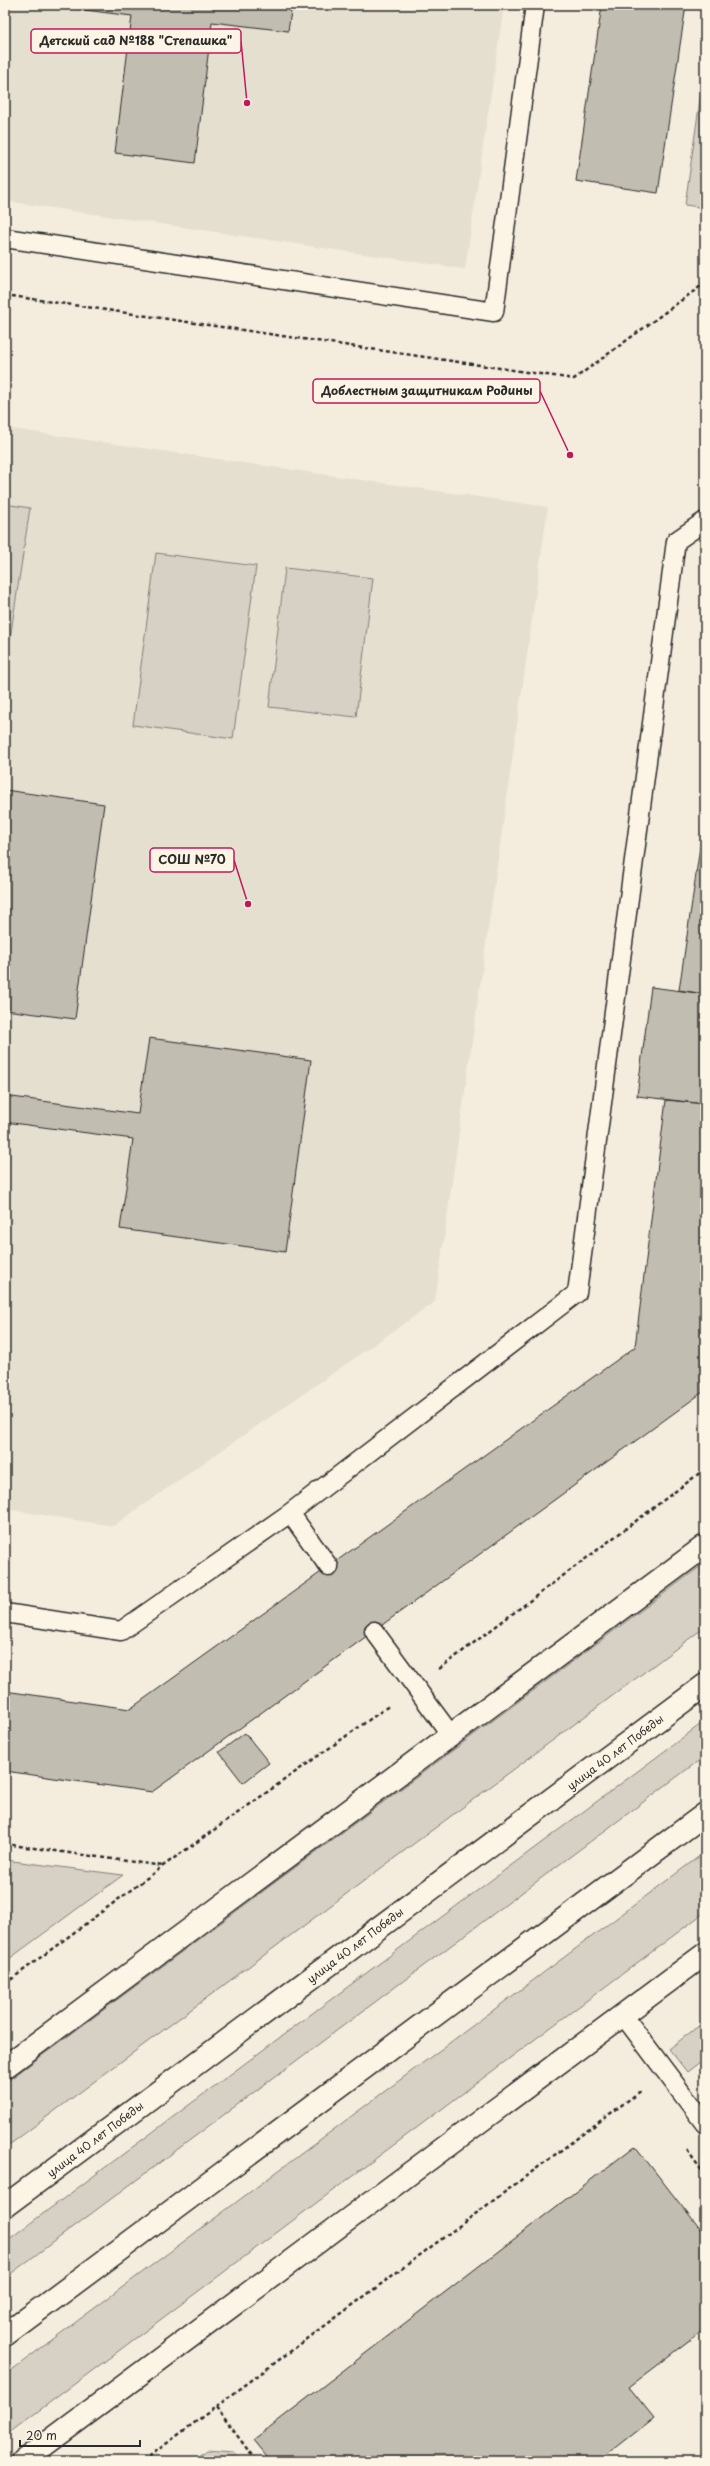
<svg xmlns="http://www.w3.org/2000/svg" width="710" height="2466" font-family="'Playpen Sans',sans-serif">
<style>
.built{fill:#e5dfd0}
.green{fill:#d6d1c4;stroke:#807e78}
.building{fill:#c2bdb1;stroke:#2b2b2b}
.lines{fill:none;stroke-linecap:round;stroke-linejoin:round}
.lane-casing{stroke:#2b2b2b;stroke-width:21}
.street-casing{stroke:#2b2b2b;stroke-width:25}
.primary-casing{stroke:#2b2b2b;stroke-width:25}
.path{stroke:#2b2b2b;stroke-width:2.5;stroke-dasharray:4 3;stroke-linecap:butt}
.lane{stroke:#fcf5e5;stroke-width:18}
.street{stroke:#fcf5e5;stroke-width:22}
.primary{stroke:#fcf5e5;stroke-width:22}
.labels{text-anchor:middle;dominant-baseline:central;stroke-width:3.5;stroke-linejoin:round;paint-order:stroke}
.street-label{font-size:11px;fill:#2b2b2b;stroke:#fcf5e5}
.leader{fill:none;stroke:#c2185b;stroke-width:1.5}
.callout-dot{fill:#c2185b;stroke:#fcf5e5;stroke-width:1.5}
.callout{fill:#fcf5e5;stroke:#c2185b;stroke-width:1.5}
.callout-label{font-size:12px;text-anchor:middle;font-weight:bold;fill:#2b2b2b}
</style>
<rect width="100%" height="100%" fill="#f4edde"/>
<filter id="ink" filterUnits="userSpaceOnUse"><feTurbulence type="fractalNoise" baseFrequency=".025" numOctaves="2"/><feDisplacementMap in="SourceGraphic" scale="8" xChannelSelector="R" yChannelSelector="G"/><feConvolveMatrix kernelMatrix="1 2 1 2 8 2 1 2 1" color-interpolation-filters="sRGB"/></filter>
<g filter="url(#ink)">
<path class="built" d="M5 5H504L465 269 5 201Z
M5 428 548 507 435 1302 113 1526 5 1509Z"/>
<path class="green" d="M705 64V208L685 205Z
M5 504 30 508 5 671Z
M156 553 256 566 233 739 133 725Z
M285 568 373 578 356 717 269 707Z
M705 1563V1627L5 2148V2083Z
M705 1721V1756L5 2278V2242Z
M705 1852V1912L5 2436V2375Z
M5 1860 123 1875 5 1962Z
M705 2021V2058L687 2072 669 2049Z
M207 2450 234 2452 241 2461H193Z"/>
<path class="building" d="M45 5H292L288 31 212 22 195 163 115 153 132 16Z
M602 5H686L658 193 576 181Z
M5 790 104 804 75 1019 5 1010Z
M705 813V994L679 990Z
M651 987 705 994V1104L637 1096Z
M149 1038 311 1060 285 1252 120 1229 133 1139 5 1122V1096L138 1114Z
M666 1100 705 1104 703 1392 152 1792 5 1771V1691L130 1709 635 1347Z
M245 1733 269 1763 243 1783 219 1752Z
M635 2146 705 2236V2329L629 2387 654 2418 599 2461H270L253 2440Z"/>
<g class="lines">
<defs>
<path id="lane" d="M5 238 494 312 535 5
M290 1513 329 1567
M5 1613 121 1631 290 1513 577 1293 676 541 705 521
M374 1631 451 1735
M623 2015 705 2124"/>
<path id="street" d="M5 2067 705 1546
M23 2461 705 1954"/>
<path id="primary" d="M5 2206 705 1685
M5 2335 705 1814"/>
</defs>
<use href="#lane" class="lane-casing"/>
<use href="#street" class="street-casing"/>
<use href="#primary" class="primary-casing"/>
<path class="path" d="M5 295 574 379 705 283
M439 1669 705 1469
M5 1844 163 1866
M5 1984 163 1866 390 1705
M687 2150 705 2175
M216 2407 256 2461
M143 2461 642 2090"/>
<use href="#lane" class="lane"/>
<use href="#street" class="street"/>
<use href="#primary" class="primary"/>
</g>
</g>
<g class="labels">
<g class="street-label">
<text transform="translate(615 1752) rotate(-37)">улица 40 лет Победы</text>
<text transform="translate(355 1945) rotate(-37)">улица 40 лет Победы</text>
<text transform="translate(95 2139) rotate(-37)">улица 40 лет Победы</text>
</g>
</g>
<path class="leader" d="M247 103L241 41M570 455L540 391M248 904L234 860"/>
<g class="callout-dot">
<circle cx="247" cy="103" r="4"/>
<circle cx="570" cy="455" r="4"/>
<circle cx="248" cy="904" r="4"/>
</g>
<g class="callout">
<rect x="31" y="29" width="210" height="24" rx="4"/>
<rect x="313" y="379" width="227" height="24" rx="4"/>
<rect x="150" y="848" width="84" height="24" rx="4"/>
</g>
<g class="callout-label">
<text x="136" y="45">Детский сад №188 "Степашка"</text>
<text x="427" y="395">Доблестным защитникам Родины</text>
<text x="192" y="864">СОШ №70</text>
</g>
<rect width="710" height="2466" fill="none" stroke="#fcf5e5" stroke-width="20"/>
<rect x="10" y="10" width="690" height="2446" fill="none" stroke="#2b2b2b" stroke-width="1.5" filter="url(#ink)"/>
<path d="M20 2440v6h120v-6" fill="none" stroke="#2b2b2b" stroke-width="2"/>
<text x="26" y="2440" font-size="12" fill="#2b2b2b" stroke="#fcf5e5" stroke-width="3" paint-order="stroke">20 m</text>
</svg>
